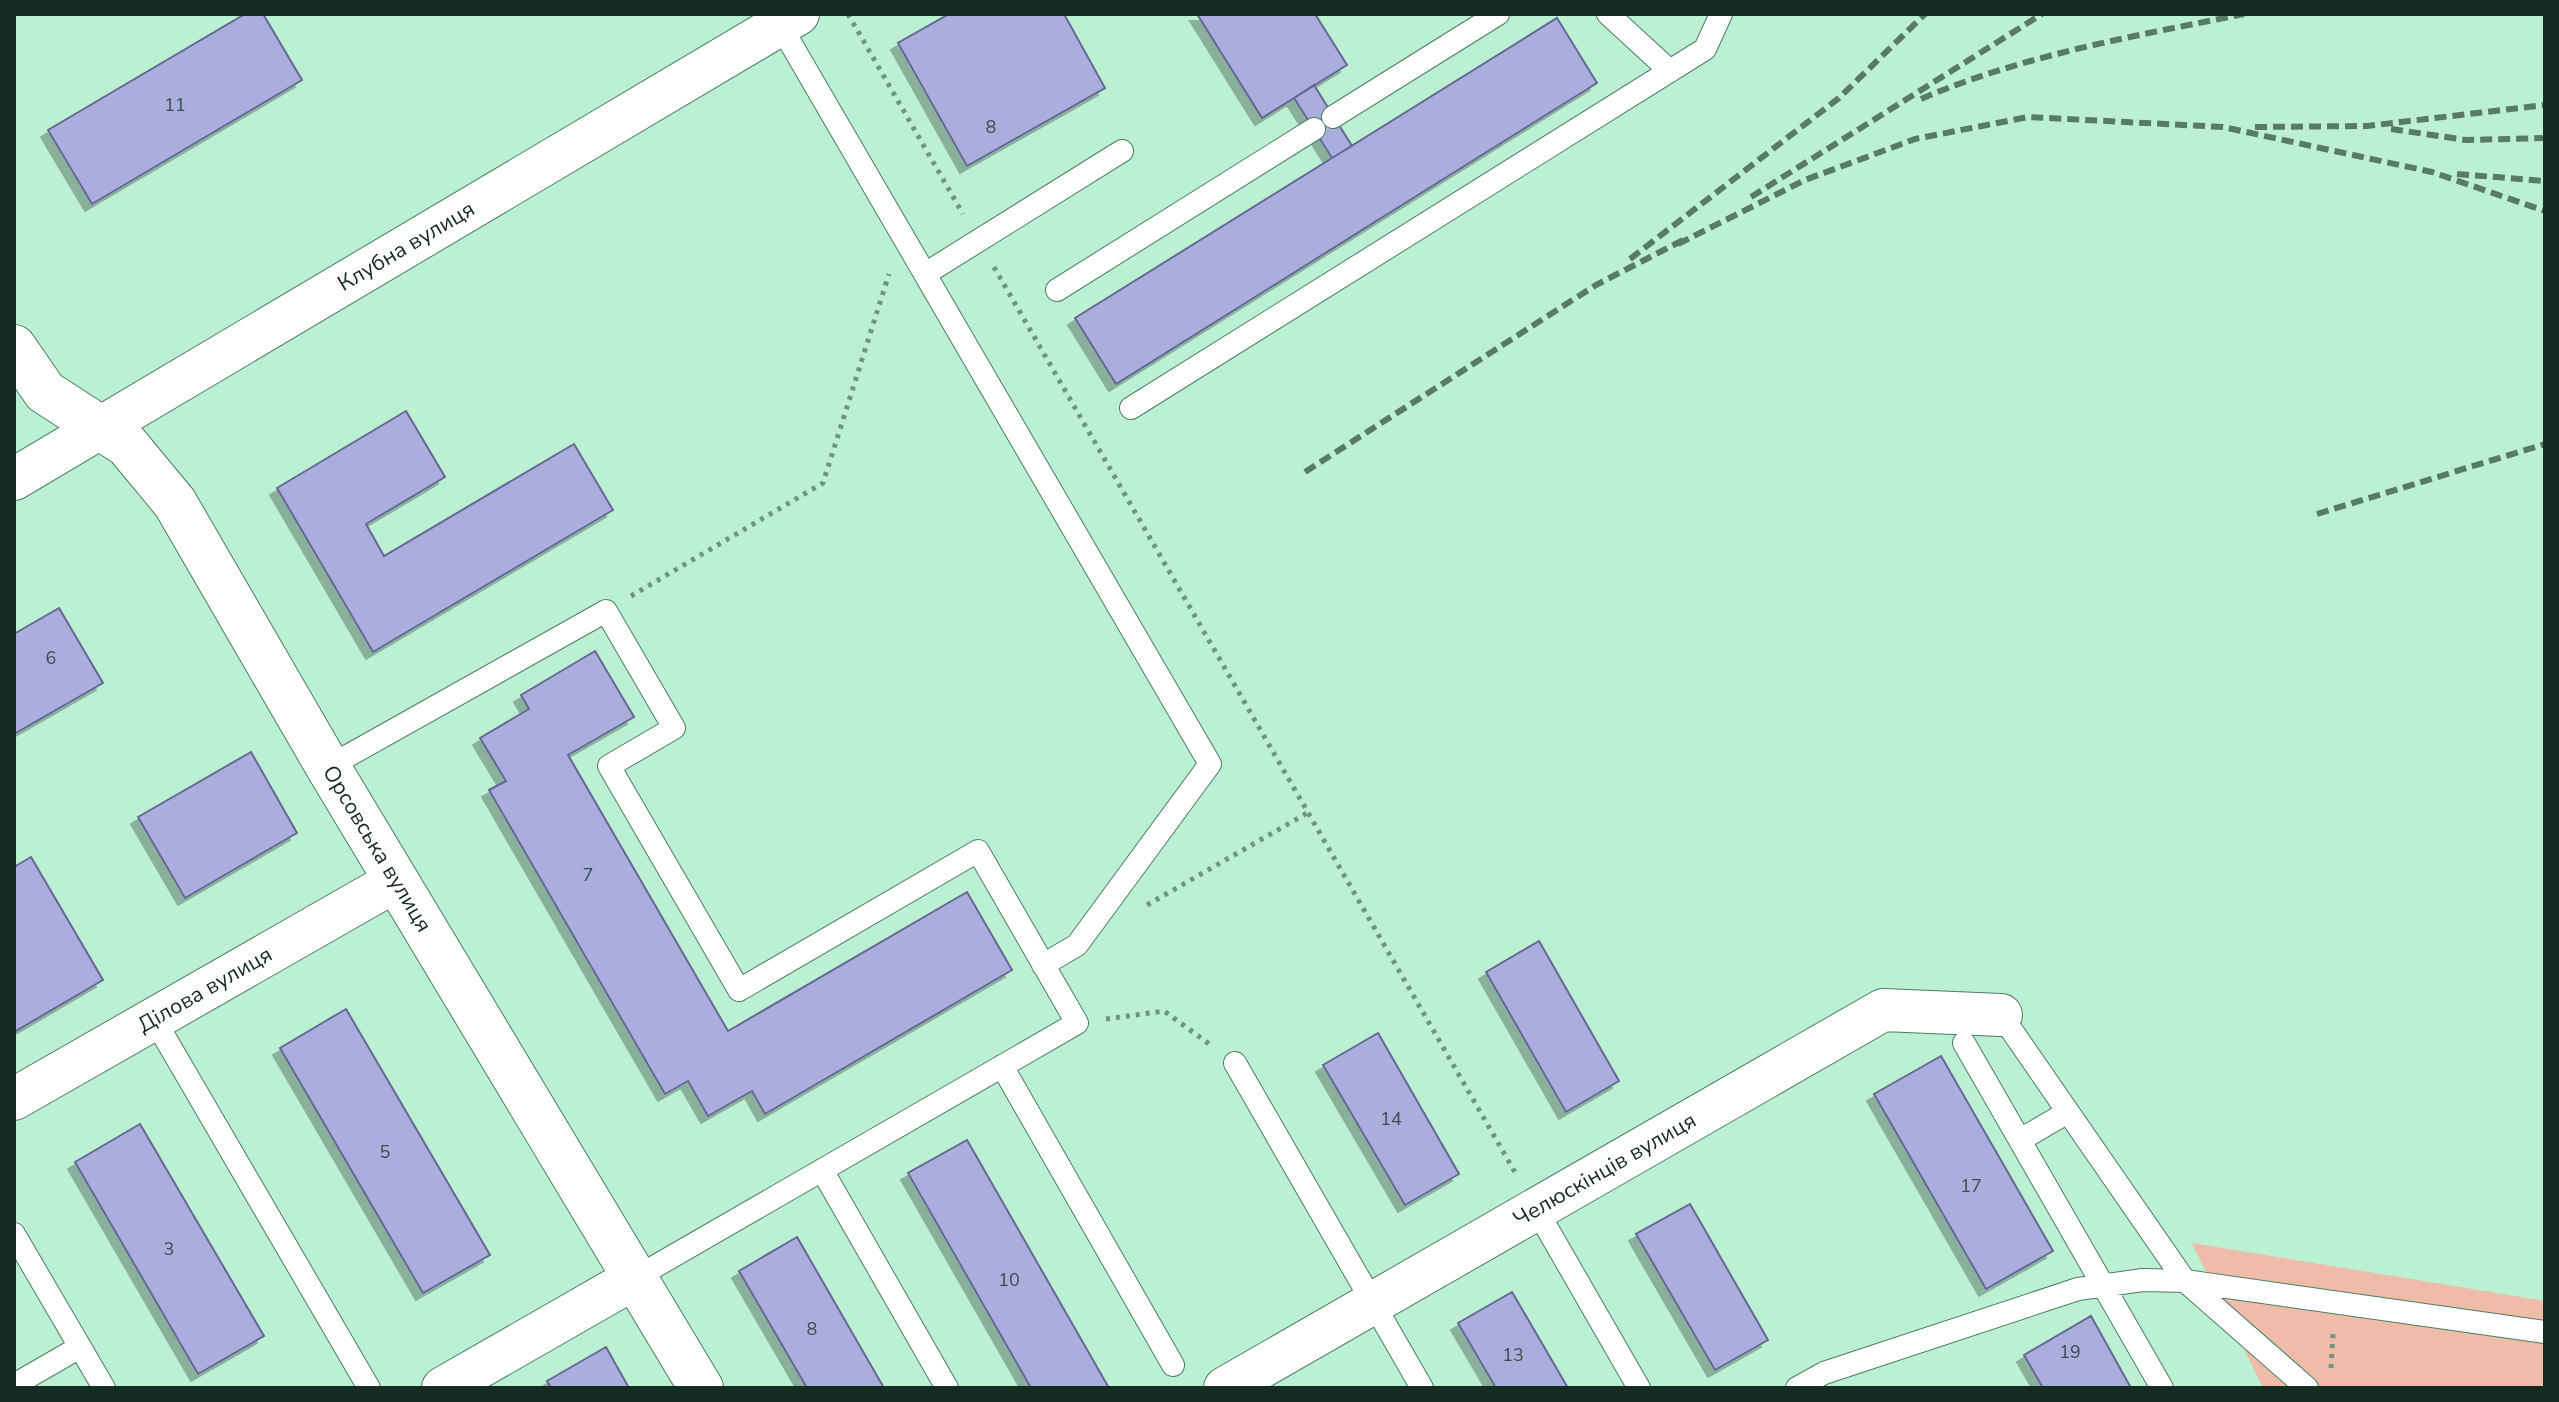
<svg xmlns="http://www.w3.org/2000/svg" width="2559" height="1402" font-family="'Nunito Sans',sans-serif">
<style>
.green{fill:#eebca9}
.building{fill:#aaaedd;stroke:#666893;stroke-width:2;filter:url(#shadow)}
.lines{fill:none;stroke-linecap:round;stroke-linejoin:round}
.lane-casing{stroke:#4b7d63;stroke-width:24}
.street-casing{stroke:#4b7d63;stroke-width:44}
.secondary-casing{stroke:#4b7d63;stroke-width:46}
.path{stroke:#6f9581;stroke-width:5;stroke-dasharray:4 6;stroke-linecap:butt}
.lane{stroke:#fff;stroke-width:22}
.street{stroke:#fff;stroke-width:42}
.secondary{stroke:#fff;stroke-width:44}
.rail{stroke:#587a68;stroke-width:6;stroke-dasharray:12 6;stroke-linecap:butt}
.labels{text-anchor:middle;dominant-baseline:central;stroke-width:6;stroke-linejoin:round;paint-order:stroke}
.number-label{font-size:18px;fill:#3b4c50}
.street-label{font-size:22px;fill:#162b21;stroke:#c8fee0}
</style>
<defs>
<filter id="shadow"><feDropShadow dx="-7" dy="7" stdDeviation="0" flood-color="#0004"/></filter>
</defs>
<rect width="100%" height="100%" fill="#bbf0d3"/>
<path class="green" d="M2192 1243 2545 1301V1388H2263Z"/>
<path class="building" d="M245 14H263L302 80 92 204 48 130Z
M949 14H1064L1105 88 967 166 898 43Z
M1197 14H1315L1347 65 1262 118Z
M1557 18 1597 83 1116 384 1075 318Z
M1314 85 1352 146 1332 158 1294 98Z
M406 411 445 477 366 524 384 556 574 444 613 510 373 652 277 488Z
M59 608 103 683 14 734V634Z
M595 651 634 717 568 755 728 1031 967 892 1012 970 765 1114 752 1091 708 1116 688 1081 665 1094 489 790 506 781 480 738 529 709 521 695Z
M251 752 297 833 185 898 138 817Z
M31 857 103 980 14 1032V867Z
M1539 941 1619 1081 1566 1112 1486 972Z
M346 1009 490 1255 423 1293 280 1048Z
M1378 1033 1459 1174 1405 1205 1323 1065Z
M1941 1056 2053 1251 1986 1289 1874 1094Z
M140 1124 264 1336 198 1374 75 1162Z
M967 1140 1109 1388H1031L908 1173Z
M1690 1204 1768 1340 1715 1370 1636 1234Z
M797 1237 884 1388H807L739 1271Z
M1512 1292 1568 1388H1496L1458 1323Z
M2091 1316 2131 1388H2043L2024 1355Z
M606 1347 629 1388H551L547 1381Z"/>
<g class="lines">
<defs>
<path id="lane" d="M1608 14 1670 71
M780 25 1210 764 1077 945 1043 965
M1333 117 1498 14
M925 274 1122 151
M1057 290 1314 129
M1131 408 1705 49 1721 14
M328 767 606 611 674 728 609 766 739 990 978 851 1077 1023 635 1278
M2001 1015 2185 1281 2307 1388
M154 1019 369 1388
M1964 1043 2162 1388
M1235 1063 1422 1388
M1002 1066 1173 1365
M2020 1140 2068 1112
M822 1170 947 1388
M1536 1209 1639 1388
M14 1234 104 1388
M14 1385 80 1347
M1797 1388 1824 1373 2078 1289 2143 1280 2185 1281 2545 1332"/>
<g id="street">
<path id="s1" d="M14 479 798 14"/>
<path id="s2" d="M14 1099 397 880"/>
<path d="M443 1388 635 1278"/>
<path id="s3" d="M1225 1388 1883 1010 2001 1015"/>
</g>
<g id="secondary">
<path id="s4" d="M14 347 45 392 127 445 175 503 328 767 701 1388"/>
</g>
</defs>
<use href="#lane" class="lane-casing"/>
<use href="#street" class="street-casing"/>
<use href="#secondary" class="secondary-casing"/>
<path class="path" d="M848 14 963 214
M994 267 1516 1174
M631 596 823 483 889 274
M1147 905 1309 812
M1106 1019 1164 1011 1212 1046
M2331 1368 2333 1334"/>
<use href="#lane" class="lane"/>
<use href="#street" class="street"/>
<use href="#secondary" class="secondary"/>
<path class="rail" d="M1921 99C2023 55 2135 36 2244 14
M2255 127 2367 126 2545 105
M2391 129 2466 140 2545 138
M2457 174 2545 181
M1751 197 2042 14
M1678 244 1805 180 1915 139 2028 117 2223 127 2432 172 2545 211
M1630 259 1839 98 1925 14
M1305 472 1596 285 1687 238
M2317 514 2545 444"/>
</g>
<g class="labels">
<g class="number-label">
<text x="175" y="105">11</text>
<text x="991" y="127">8</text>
<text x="51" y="658">6</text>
<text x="588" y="875">7</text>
<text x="1391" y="1119">14</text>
<text x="385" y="1152">5</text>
<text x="1971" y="1186">17</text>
<text x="169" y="1249">3</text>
<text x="1009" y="1280">10</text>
<text x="812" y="1329">8</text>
<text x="2070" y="1352">19</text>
<text x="1513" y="1355">13</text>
</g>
<g class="street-label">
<text stroke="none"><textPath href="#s1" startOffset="456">Клубна вулиця</textPath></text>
<text stroke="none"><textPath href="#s4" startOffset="628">Орсовська вулиця</textPath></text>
<text stroke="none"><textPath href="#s2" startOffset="220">Ділова вулиця</textPath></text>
<text stroke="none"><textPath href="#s3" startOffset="438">Челюскінців вулиця</textPath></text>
</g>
</g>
<rect width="2559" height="1402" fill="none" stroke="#162b21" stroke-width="32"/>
</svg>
